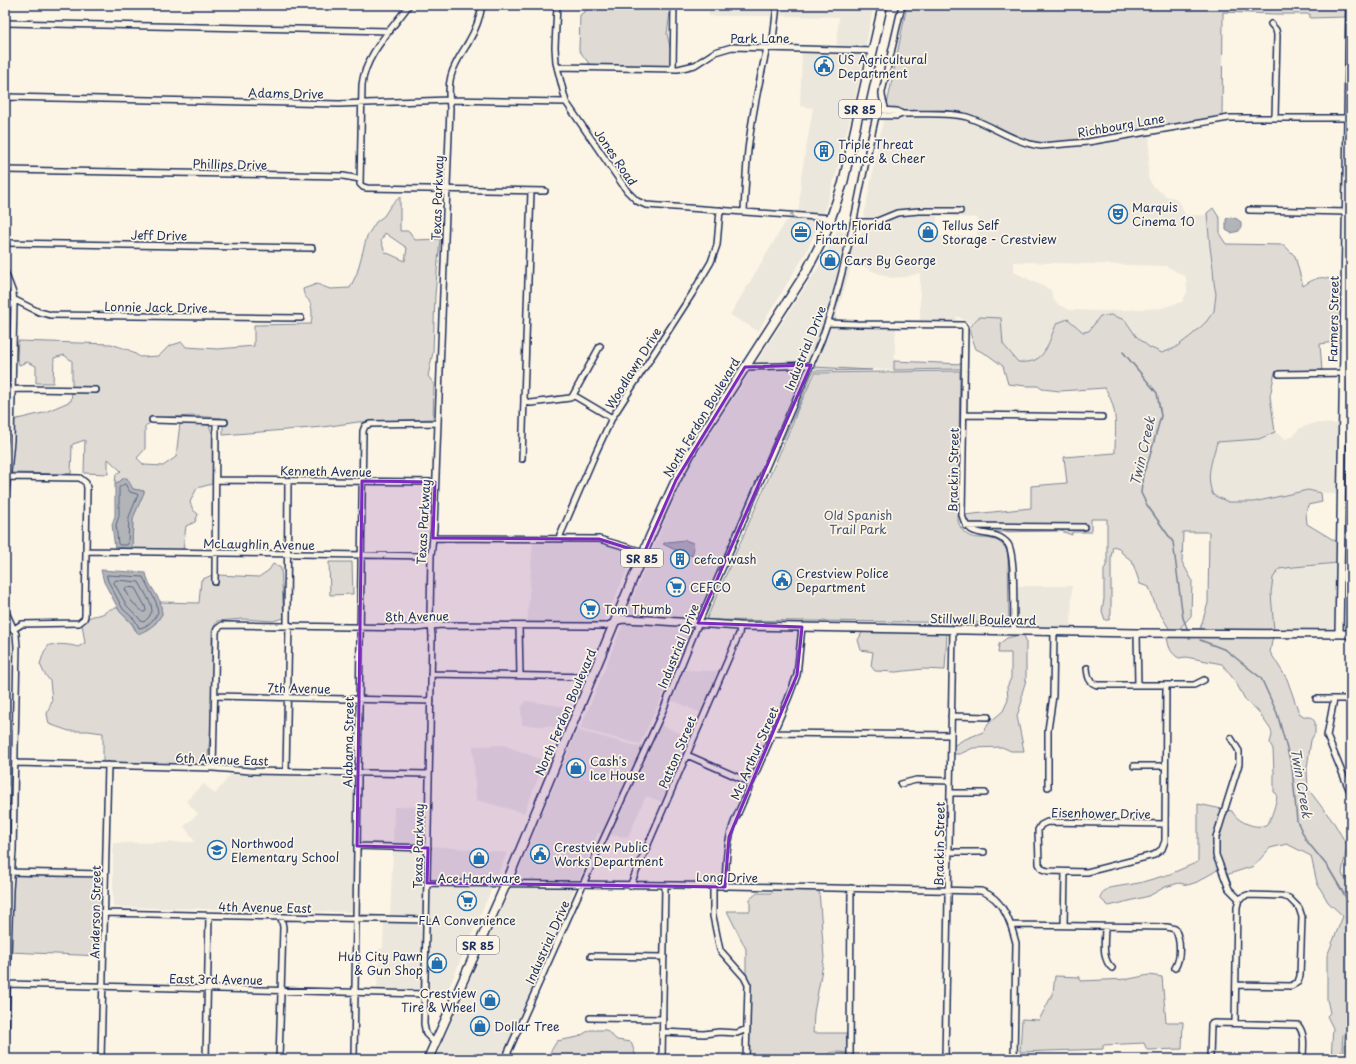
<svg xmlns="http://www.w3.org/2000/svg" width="1356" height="1064" font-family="'Playpen Sans',sans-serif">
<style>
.built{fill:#ece7dc;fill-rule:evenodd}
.green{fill:#dfdbd4;stroke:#7d8599;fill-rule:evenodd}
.water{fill:#b2b4b8;stroke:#767f94}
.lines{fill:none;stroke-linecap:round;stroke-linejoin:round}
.shore{stroke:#576482;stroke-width:1}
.stream{stroke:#767f94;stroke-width:1.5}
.street-casing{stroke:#1b2f5e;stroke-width:8}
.secondary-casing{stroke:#1b2f5e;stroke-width:10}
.primary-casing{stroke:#1b2f5e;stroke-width:11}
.street{stroke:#fcf5e5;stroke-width:5}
.secondary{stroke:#fcf5e5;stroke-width:7}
.primary{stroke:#fcf5e5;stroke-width:8}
.oneway{stroke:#8c92a2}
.marked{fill:#7b2cbf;fill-opacity:0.2;stroke:#7b2cbf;stroke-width:3;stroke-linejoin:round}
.labels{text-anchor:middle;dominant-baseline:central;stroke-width:3.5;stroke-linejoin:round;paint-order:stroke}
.shield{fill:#fcf5e5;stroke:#5e6a86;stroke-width:1}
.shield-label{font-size:11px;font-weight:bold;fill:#1b2f5e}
.street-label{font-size:12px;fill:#1b2f5e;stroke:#fcf5e5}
.poi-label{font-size:12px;fill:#1b2f5e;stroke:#fcf5e5;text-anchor:start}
.park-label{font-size:12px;fill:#425176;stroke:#fcf5e5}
.water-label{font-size:13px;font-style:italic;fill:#485779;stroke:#fcf5e5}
</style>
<rect width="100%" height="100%" fill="#fcf5e5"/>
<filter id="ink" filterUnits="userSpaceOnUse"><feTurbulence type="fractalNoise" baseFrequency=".025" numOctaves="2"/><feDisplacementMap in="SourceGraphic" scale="8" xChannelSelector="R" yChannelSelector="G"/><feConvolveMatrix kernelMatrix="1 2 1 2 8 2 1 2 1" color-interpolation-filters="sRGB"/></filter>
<g filter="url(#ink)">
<path class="built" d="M708 5H774L772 16H709Z
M779 5H874L865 48 836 47 839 17 777 16Z
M802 51 864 53 857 90 835 178 823 215 795 213 799 209 801 177 813 108 800 106Z
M884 116 951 117 964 119 1015 141 1041 148 1089 144 1150 133 1148 178 1153 186 1166 196 1175 198 1181 205 1185 215H1205L1207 213 1210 247 1213 268 1214 283 1216 294 1214 311 1206 322 1192 335 1175 348 1162 353 1149 347 1136 336 1125 320 1094 325 1089 331 1083 332 1068 319 1057 323 1044 354 1034 361 1024 363 1018 362 1003 344 1001 318 979 317 971 324 957 316 956 323H920V273L906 277 891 278 870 270 853 260 836 316 839 321 831 320 837 302 853 234 860 235 862 225 876 224 897 215 919 213 962 214V209L919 208 896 211 875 220H863ZM937 216 978 218 977 236H937ZM1014 262 1166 266 1186 277 1187 292 1182 302 1161 308 1103 311 1070 310 1059 305 1053 299 1051 290 1014 272Z
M790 218 821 220 806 253 758 331 730 315 785 223Z
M837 230 849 233 833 300 810 362 756 363 819 266Z
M829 325 896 327 894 370 814 367Z
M807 367 697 621 625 616 680 485 694 458 753 368Z
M1315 423 1340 424 1339 495 1308 490 1254 502H1228L1213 495 1209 485 1210 468 1217 442 1259 439 1275 432 1286 439 1294 435 1300 428Z
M533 540 599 541 635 552 604 623H527Z
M1338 563 1337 632 1274 631 1271 593 1273 578 1279 569 1297 566 1318 565Z
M1015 586H1072L1071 629 1016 628Z
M624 621 695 625 640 744 580 729Z
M699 626H700L683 670 718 671 701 713 671 700 661 725 691 738 664 803 646 796 628 837 608 835Z
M681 660 659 713 603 834 598 833 578 882 514 881 578 728 580 731 640 747 642 746Z
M525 701H528L568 707 560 727 522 725 521 709Z
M504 745 545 761 524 813 476 800 473 746Z
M231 774 356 778 353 912 113 907V843L195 842 184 826 198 814 186 801 204 784 215 794Z
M426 806V845H393L394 807Z
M430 846 493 851 507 853 495 881H429Z
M393 849 425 850 424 918 390 916Z
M429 886H493L443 1001 427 996Z
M512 886 575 887 502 1059H435Z
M384 921 424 923 422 992 377 990 379 949 383 948Z"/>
<path class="green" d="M593 5H671L667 34 671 51V66L590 65 579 50 580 15Z
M907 5H1346L1345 17 1310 18V14H1276L1223 12 1222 116 1088 139 1041 143 1027 140 1016 136 969 115 886 110Z
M400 197V231H409L415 240 440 239 435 295 433 352 428 376 434 384 433 419 358 422 323 427 223 435V425L227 424V420H222V418L194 416 150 418V423L145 426V449L137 458 144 465 163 466 176 457 180 423 209 425 214 438 212 484 197 488 190 502 193 510 198 514 195 522 186 526 183 550 132 549 133 518 144 491 133 489 124 478 119 482 115 483 116 474 121 471 108 459V474L84 473 85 440 73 444 72 445 71 474 10 473 13 420 43 413 71 401 72 392H98L97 387H72V361L64 355 54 358 53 383H36V366L27 362 19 365 17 358 18 341 111 344 129 350 140 357 159 356 169 346 182 342 186 347 218 349 254 346V325L311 324C312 318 313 310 310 303 308 297 304 299 303 289L317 284 330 289 350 288 357 273 367 236 376 222 384 216 391 205ZM385 233 407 248 405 261 385 252 381 241Z
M1213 208 1220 219V235L1226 244 1284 245 1295 256 1303 286C1321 274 1324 276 1343 285L1342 341 1320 344 1322 371 1275 372 1270 396 1275 432 1259 439 1217 442C1212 461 1205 476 1213 495L1228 502H1254L1308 490 1321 493 1322 502 1308 505 1306 513 1307 524 1337 542 1338 563C1318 565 1298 566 1279 569L1273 578 1271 593 1274 631 1170 630 1156 607 1149 587 1140 584 1132 561 1122 553 1119 548 1113 546 1111 557V613L1109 620H1105L1102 611 1104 599V570L1107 563V519H1091V532H1072V535L1061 531 991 532 973 528 1086 530V525L967 523 964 515 1031 508V486L1067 483 1064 457 1115 453C1115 428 1119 411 1105 388L1060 391 1042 389 1038 386H1026L1008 384 1003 366 988 355 976 349C970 332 965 330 979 317L1001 318 1003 344 1018 362C1047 365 1047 343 1057 323L1068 319 1083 332 1089 331 1100 316 1111 315 1125 320 1136 336 1149 347 1162 353 1175 348 1192 335 1206 322 1214 311 1216 294 1214 283 1213 268 1210 247 1207 213ZM1183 532H1209L1208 603 1200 629 1180 628 1191 616 1192 580 1182 562Z
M894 361 963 364 962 371 960 369 894 370Z
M813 367 872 370 815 371 813 372 784 439 781 437Z
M960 371 958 521C967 549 988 530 1003 545 1005 547 1007 551 1008 554L1009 623 706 620 793 423 797 411 815 373Z
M329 562H352L353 594 330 595Z
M273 564 281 568 284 618 273 621 243 619 217 621 212 631 213 698 212 718 207 765 103 762V733L88 731H69L49 724 47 714 52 700 50 681 44 673 40 664 44 652 49 645C59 644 69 644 78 647L85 643 82 624 85 622 87 619C91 616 94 616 99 615 108 613 106 608 118 608 123 617 131 620 135 630H147L156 623 162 614 160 602 199 603 201 580 212 575 213 585H217V575L259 577 269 570Z
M806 624 1008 625V627L806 625Z
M863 631 947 632 945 670 923 669 896 672 875 671 871 666 873 652 861 650 858 640Z
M5 632H9L8 786 5 785Z
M1023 634 1026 640V680L1022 693V701L1017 716 1024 751H1011L1002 747 973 748 960 754H953V746L963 740 983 732 990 722 1003 711 1008 700 1007 687 1011 678V653H998L999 644 1007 638Z
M1167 635 1273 636 1270 652 1287 679 1299 713 1305 717H1311L1315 722V733L1311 740 1307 768 1308 789 1334 823 1347 845 1342 873 1344 878 1351 877V1032L1344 1033 1343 1035 1341 1059H1331L1333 1028 1327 1016 1330 1013 1327 999V956L1343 916 1328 902 1317 883 1311 856 1287 844 1270 848 1254 866 1226 875 1218 854V838L1227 810 1232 811C1236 821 1257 831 1267 824 1271 820 1277 801 1277 794L1274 792V772L1273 749 1270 743 1272 735 1271 730 1258 711 1246 701 1235 681 1222 664 1186 657 1179 658C1170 653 1168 646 1167 635Z
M1198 804 1222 809 1214 837 1219 869 1197 882 1188 885 1179 883 1165 887 1149 896 1109 906 1105 903 1100 898 1103 892 1109 888 1139 883 1170 874 1198 862Z
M13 874 103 877 101 956 10 952Z
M773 890H819L824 958 814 1013 813 1033H846L848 1053C838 1052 828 1050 822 1059H748L750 1030 746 976V949L727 911H750V899L757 893H772Z
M1149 975 1162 977 1166 1022H1183L1182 1049 1147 1050 1144 1043 1103 1045V1049L1020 1052 1022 1019 1039 1020 1053 993 1055 976 1080 977V981L1129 979Z
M590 1030H606L617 1040 631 1042 637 1059H546L557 1041 578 1037Z
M1351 1034V1059H1343L1345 1035Z"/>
<path class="water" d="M1231 217 1237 219 1241 222V227L1239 231 1231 233 1226 230V219Z
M124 478H127L133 489 144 491V493L133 518 132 549H115L112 524 115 516V483L119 482Z
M685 540 693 543 694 548 692 556 673 549 663 544 667 542Z
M101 570 146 573 148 581 160 601 162 614C155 625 150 629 138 634L132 623 120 612 104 582Z"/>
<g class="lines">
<path class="shore" d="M125 484 130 492 137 494 138 495 129 517 128 544 126 545H120L118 544 116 525 119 516V488Z
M107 575 143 577 156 602 158 612C154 620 148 627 139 628L135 620 123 609 108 581Z
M116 580 139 582 151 604 152 611 149 617 144 622 141 621 138 617 127 606 114 583Z
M127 587 135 588 145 606 146 610 145 612H143L132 602 125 589Z"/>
<path class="stream" d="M1123 352 1157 393 1161 416 1149 459 1143 474 1141 493 1147 505 1173 542 1183 618 1187 628
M1200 640 1226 650 1261 678 1277 713 1292 767 1297 821 1306 840 1328 867 1351 906"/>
<defs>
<path id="street" d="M409 5C392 29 365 55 362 85L360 184 363 187 367 188 545 191
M557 5 555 47 556 63 566 102 627 191 637 201 646 205 831 218
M5 23 390 31
M1271 24 1276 30 1277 35 1275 118
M772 48 777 5
M557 67 678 69 695 65 715 52 732 47 873 51
M673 69 674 5
M5 97 339 104 449 100 566 102
M860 109 897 111 902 114C922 114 949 112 967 117 992 125 1014 143 1041 146L1088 142 1229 118H1348
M885 111C886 104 881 99 882 92L902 5
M859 115 897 116 902 114
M5 122V97
M5 170 343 176 360 179
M1249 210 1347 212
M744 211C745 191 746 171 748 150 752 116 759 82 767 48
M854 222H875L897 213 919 211H960
M5 243 312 248
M5 272 13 293 14 303 11 440 6 494 5 529
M13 299 39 312 51 315 301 318
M828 323 856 324 963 325 965 328 962 515C969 543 994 526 1008 544 1016 556 1013 613 1014 630
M745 367 811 365
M1279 374 1351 373
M5 390 23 389 96 390
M573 395 612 418
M524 398 526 402 531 403 570 398 572 397 600 346
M964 415 1102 417
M152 420 225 422
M522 459 531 191
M5 477 80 478 86 483 87 488 85 616 84 619 79 623 22 624 14 629H5
M216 480 435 482
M966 526 1084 527
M433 538 599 539 644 552
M559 538 596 452 612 418 692 294 711 262 717 245 720 210
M86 551 431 556
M215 582 216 422
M5 610 16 634 17 647 13 851 10 890 5 1059
M287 625 288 481
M519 626 520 675
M1137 633 1138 685
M1087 668C1088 676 1088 682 1097 685H1194L1204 680
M431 674 592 677
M215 696 431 701
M1316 699H1351
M1334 699 1327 736 1351 794
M951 716 988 717
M773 733 951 735
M1231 738 1239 751V764L1216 837V855L1229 889 1239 899
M687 755 751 783
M15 763 213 768 250 771 429 774
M1134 766H1165
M213 768 216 633 217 629 222 625 416 628 441 625 588 626H605L615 622
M286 771 289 625
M901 784 916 780 950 781
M1048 787V730L1053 696 1054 631
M950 793H985
M5 808H13
M1165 824 1047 822 1041 825 1038 830 1039 864 1042 869 1048 871 1087 872 1154 855 1162 849 1165 841 1166 685
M357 846 428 848
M948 852H984
M5 872 105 874
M427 883 675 885 981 891C1003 898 1011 923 1016 943L1014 1059
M630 886 739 634 740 626
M713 886V916L720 950 744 977 748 985 746 1059
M725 887C726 862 726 843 735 820L788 699 797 675 802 627
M105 913 426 920
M1011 925 1167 927 1175 929C1181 940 1181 958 1175 968
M1064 925 1065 872
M1105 927C1105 939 1101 959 1112 968
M591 956 664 957
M7 984 424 994
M590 1018 663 1019
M1235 1023 1237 907 1239 899 1247 895 1282 896 1289 898 1299 908 1302 917 1300 976 1298 982 1291 986 1236 985
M663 1032 704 1034 719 1032 737 1033 747 1029
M435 1043 426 1034 424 1024 432 636 430 614 431 556 434 528 450 108C449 97 448 87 451 76 454 64 461 54 468 43 475 31 480 19 482 5
M101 1059 108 765
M206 1059 209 916
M279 1059 283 927 281 917
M354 1059 363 431 365 426 370 424 438 423
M505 1059 597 853 661 715 698 624 821 341C848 269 858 191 876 116
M662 1059 665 886
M850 1059 851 888
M945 1059 953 630
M1210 1059 1211 1024 1214 1023 1298 1025C1306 1035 1303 1047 1303 1059"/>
<path id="secondary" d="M616 621 623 619 647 620 740 626 1137 633 1351 634
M1339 634 1350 5"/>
<path id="primary" d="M428 1059 506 884 650 537 676 480 694 447 805 274 825 235 843 183 883 5"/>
</defs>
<use href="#street" class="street-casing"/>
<use href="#secondary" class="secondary-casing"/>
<use href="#primary" class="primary-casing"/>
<use href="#street" class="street"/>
<use href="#secondary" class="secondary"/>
<use href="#primary" class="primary"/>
</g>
<defs><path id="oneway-chevron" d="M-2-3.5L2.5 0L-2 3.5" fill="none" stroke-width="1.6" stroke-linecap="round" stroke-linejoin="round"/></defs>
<use class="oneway" href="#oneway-chevron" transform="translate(793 215) rotate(-176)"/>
</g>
<path class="marked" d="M811 365 698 623 802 627 797 675 729 837 725 887 427 883 428 848 357 846 362 481 435 482 433 538 599 539 644 553 676 480 745 367Z"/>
<defs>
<symbol id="civic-ring" viewBox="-11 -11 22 22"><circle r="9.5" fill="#fcf5e5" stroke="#1f6fb2" stroke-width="1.5"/><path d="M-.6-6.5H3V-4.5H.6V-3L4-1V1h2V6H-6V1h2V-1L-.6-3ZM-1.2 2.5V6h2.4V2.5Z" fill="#1f6fb2"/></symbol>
<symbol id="building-ring" viewBox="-11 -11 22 22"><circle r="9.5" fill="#fcf5e5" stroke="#1f6fb2" stroke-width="1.5"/><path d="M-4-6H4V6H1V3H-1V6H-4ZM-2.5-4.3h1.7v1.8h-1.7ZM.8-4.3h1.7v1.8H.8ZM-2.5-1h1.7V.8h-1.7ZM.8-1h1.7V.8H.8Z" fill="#1f6fb2"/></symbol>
<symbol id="theatre-ring" viewBox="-11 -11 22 22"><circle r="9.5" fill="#fcf5e5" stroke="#1f6fb2" stroke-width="1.5"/><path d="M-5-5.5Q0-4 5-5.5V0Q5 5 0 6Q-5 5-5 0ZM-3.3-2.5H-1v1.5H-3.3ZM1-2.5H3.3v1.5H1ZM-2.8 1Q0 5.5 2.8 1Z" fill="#1f6fb2"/></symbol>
<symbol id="office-ring" viewBox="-11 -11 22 22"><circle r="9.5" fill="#fcf5e5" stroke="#1f6fb2" stroke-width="1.5"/><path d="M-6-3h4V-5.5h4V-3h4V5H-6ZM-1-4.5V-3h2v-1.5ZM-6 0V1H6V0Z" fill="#1f6fb2"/></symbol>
<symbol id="shop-ring" viewBox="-11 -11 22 22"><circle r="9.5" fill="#fcf5e5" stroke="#1f6fb2" stroke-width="1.5"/><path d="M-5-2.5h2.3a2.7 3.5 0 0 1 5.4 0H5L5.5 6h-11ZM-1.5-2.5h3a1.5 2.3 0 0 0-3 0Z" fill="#1f6fb2"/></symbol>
<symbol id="supermarket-ring" viewBox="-11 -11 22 22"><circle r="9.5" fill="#fcf5e5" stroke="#1f6fb2" stroke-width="1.5"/><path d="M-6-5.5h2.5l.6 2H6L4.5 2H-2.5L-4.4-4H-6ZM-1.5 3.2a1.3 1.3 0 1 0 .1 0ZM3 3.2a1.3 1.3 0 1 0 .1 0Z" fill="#1f6fb2"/></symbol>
<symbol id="school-ring" viewBox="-11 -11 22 22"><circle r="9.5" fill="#fcf5e5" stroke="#1f6fb2" stroke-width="1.5"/><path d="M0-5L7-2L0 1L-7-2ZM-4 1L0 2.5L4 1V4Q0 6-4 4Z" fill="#1f6fb2"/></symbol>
</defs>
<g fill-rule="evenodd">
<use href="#civic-ring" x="813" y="55" width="22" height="22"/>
<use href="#building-ring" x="813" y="140" width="22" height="22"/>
<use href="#theatre-ring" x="1107" y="203" width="22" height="22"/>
<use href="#office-ring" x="790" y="221" width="22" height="22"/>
<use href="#shop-ring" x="917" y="221" width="22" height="22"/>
<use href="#shop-ring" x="819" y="249" width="22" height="22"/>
<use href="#building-ring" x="669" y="548" width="22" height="22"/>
<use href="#civic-ring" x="771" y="569" width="22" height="22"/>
<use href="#supermarket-ring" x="665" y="576" width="22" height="22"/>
<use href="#supermarket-ring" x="579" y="598" width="22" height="22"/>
<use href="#shop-ring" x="565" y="757" width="22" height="22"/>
<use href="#school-ring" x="206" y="839" width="22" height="22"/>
<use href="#civic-ring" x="529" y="843" width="22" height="22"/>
<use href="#shop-ring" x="468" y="847" width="22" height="22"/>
<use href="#supermarket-ring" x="456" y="890" width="22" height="22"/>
<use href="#shop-ring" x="426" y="952" width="22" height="22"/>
<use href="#shop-ring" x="479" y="989" width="22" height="22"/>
<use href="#shop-ring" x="469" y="1015" width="22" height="22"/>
</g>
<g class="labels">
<g class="shield">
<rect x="839" y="100" width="42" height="18" rx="3"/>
<rect x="621" y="549" width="42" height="18" rx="3"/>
<rect x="457" y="936" width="42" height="18" rx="3"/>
</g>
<g class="shield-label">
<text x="860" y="109">SR 85</text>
<text x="642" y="558">SR 85</text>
<text x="478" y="945">SR 85</text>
</g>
<g class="street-label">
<text x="760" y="38">Park Lane</text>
<text transform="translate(286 93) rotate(1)">Adams Drive</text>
<text transform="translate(1121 125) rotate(-10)">Richbourg Lane</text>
<text transform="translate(616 157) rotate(56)">Jones Road</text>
<text transform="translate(230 164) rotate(1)">Phillips Drive</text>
<text transform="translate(437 198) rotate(-88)">Texas Parkway</text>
<text transform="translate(159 235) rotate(1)">Jeff Drive</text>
<text transform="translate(156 307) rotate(1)">Lonnie Jack Drive</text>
<text transform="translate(1333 319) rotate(-89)">Farmers Street</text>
<text transform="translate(805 348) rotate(-68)">Industrial Drive</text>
<text transform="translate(633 368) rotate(-58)">Woodlawn Drive</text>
<text transform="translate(701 417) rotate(-59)">North Ferdon Boulevard</text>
<text transform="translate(953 470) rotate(-89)">Brackin Street</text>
<text transform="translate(326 471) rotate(1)">Kenneth Avenue</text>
<text transform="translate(423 522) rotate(-87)">Texas Parkway</text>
<text transform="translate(259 544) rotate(1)">McLaughlin Avenue</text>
<text transform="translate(417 616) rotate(-1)">8th Avenue</text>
<text transform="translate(983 619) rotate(1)">Stillwell Boulevard</text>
<text transform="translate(678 646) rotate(-68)">Industrial Drive</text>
<text transform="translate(299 688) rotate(1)">7th Avenue</text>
<text transform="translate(565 712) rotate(-67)">North Ferdon Boulevard</text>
<text transform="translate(348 742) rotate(-89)">Alabama Street</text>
<text transform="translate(677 752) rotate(-67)">Patton Street</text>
<text transform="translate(754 753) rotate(-66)">Mc Arthur Street</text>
<text transform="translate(222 759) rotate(2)">6th Avenue East</text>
<text transform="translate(1101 813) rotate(1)">Eisenhower Drive</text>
<text transform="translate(939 844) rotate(-89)">Brackin Street</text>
<text transform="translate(418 846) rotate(-89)">Texas Parkway</text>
<text transform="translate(727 877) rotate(1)">Long Drive</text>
<text transform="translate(265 907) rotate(1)">4th Avenue East</text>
<text transform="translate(95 912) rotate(-89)">Anderson Street</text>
<text transform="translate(547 942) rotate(-66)">Industrial Drive</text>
<text transform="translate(216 979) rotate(1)">East 3rd Avenue</text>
</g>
<g class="poi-label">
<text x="838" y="59">US Agricultural<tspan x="838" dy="14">Department</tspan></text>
<text x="838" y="144">Triple Threat<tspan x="838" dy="14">Dance &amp; Cheer</tspan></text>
<text x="1132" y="207">Marquis<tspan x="1132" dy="14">Cinema 10</tspan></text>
<text x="815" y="225">North Florida<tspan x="815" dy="14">Financial</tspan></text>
<text x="942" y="225">Tellus Self<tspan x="942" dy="14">Storage - Crestview</tspan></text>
<text x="844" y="260">Cars By George</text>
<text x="694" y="559">cefco wash</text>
<text x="796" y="573">Crestview Police<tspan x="796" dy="14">Department</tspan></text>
<text x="690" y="587">CEFCO</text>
<text x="604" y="609">Tom Thumb</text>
<text x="590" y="761">Cash's<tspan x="590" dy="14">Ice House</tspan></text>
<text x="231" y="843">Northwood<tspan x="231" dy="14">Elementary School</tspan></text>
<text x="554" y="847">Crestview Public<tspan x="554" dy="14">Works Department</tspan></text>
<text x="479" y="878" text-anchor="middle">Ace Hardware</text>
<text x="467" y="920" text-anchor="middle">FLA Convenience</text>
<text x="423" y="956" text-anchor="end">Hub City Pawn<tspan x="423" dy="14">&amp; Gun Shop</tspan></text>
<text x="476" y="993" text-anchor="end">Crestview<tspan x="476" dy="14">Tire &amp; Wheel</tspan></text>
<text x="494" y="1026">Dollar Tree</text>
</g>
<g class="park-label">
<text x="858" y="515">Old Spanish<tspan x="858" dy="14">Trail Park</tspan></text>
</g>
<g class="water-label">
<text transform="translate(1142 451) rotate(-77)">Twin Creek</text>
<text transform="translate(1302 783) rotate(80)">Twin Creek</text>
</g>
</g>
<rect width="1356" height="1064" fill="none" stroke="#fcf5e5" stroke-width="20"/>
<rect x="10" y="10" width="1336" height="1044" fill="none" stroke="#1b2f5e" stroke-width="1.5" filter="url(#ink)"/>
</svg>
